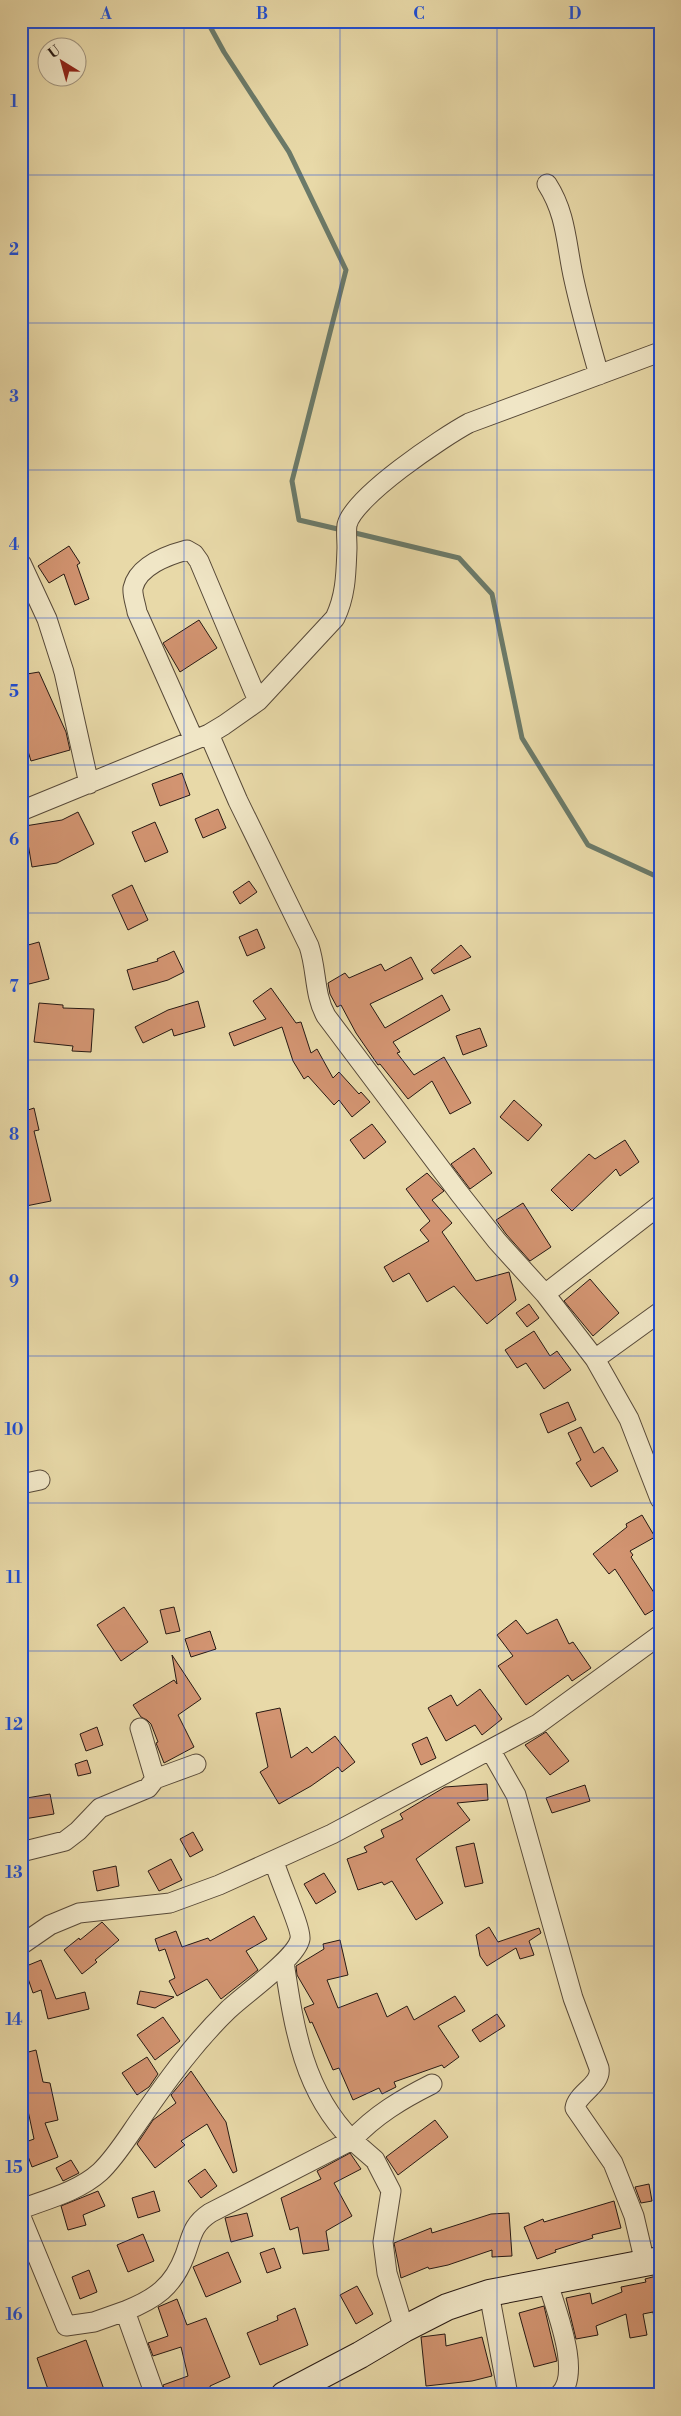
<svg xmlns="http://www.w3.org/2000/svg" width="681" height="2416" font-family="'Libre Bodoni',serif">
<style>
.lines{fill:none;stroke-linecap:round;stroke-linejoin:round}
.stream{stroke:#6b7a69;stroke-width:5}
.building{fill:#d29471;stroke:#271913}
.street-casing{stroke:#574938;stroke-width:21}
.secondary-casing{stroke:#271913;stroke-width:28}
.street{stroke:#f0e6c6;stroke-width:19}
.secondary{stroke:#f0e6c6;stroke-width:26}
.grid{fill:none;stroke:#1d4ed8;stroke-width:1;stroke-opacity:0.55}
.neatline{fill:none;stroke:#1d4ed8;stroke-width:2}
.grid-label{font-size:16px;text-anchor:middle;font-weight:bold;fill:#1d4ed8}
</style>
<rect width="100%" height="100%" fill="#e8d9a8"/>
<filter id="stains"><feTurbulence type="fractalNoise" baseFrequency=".004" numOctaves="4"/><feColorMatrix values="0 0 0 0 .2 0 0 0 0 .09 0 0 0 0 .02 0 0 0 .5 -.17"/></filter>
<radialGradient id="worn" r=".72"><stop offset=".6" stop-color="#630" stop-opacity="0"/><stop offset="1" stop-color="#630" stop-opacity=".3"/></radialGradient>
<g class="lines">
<path class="stream" d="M207 21 224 52 289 152 346 270 292 481 299 520 342 530
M351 532 459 558 492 594 522 738 588 845 660 878"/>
</g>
<path class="building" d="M69 546 80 563 77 565 89 599 75 605 64 574 49 583 38 566Z
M199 620 217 648 180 672 163 643Z
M39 672 66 732 70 750 31 761 24 738 21 739V675Z
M182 773 190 795 160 806 152 784Z
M218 809 226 828 203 838 195 819Z
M78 812 94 844 57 863 32 867 25 826 62 820Z
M155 822 168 852 145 862 132 832Z
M249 881 257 892 240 904 233 892Z
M132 885 148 920 128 930 112 895Z
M257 929 265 948 247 956 239 937Z
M39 942 49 979 25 985 21 969V947Z
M461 945 471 957 434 974 431 970Z
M174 951 184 972 168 980 133 990 127 970 158 961 157 959Z
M411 957 423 979 370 1004 385 1028 442 995 450 1010 393 1042 400 1052 397 1053 414 1075 444 1057 471 1103 450 1114 432 1081 408 1099 380 1064 378 1065 356 1033 341 1005 337 1007 330 994 328 983 345 973 349 978 381 964 385 971Z
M271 988 296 1023 301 1022 311 1053 317 1049 333 1078 339 1072 359 1094 361 1092 370 1102 352 1117 339 1100 334 1105 308 1076 304 1079 293 1061 282 1027 234 1046 229 1033 266 1019 253 1001Z
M198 1001 205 1027 174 1036 172 1029 143 1043 135 1027 168 1010Z
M39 1003 63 1005V1008L94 1009 91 1052 72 1051 73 1046 34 1042Z
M480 1028 487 1046 463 1055 456 1036Z
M514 1100 542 1125 528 1141 500 1117Z
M21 1102H26L28 1110 34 1108 39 1130 34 1131 51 1201 21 1207Z
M372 1124 386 1142 364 1159 350 1140Z
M625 1140 639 1162 620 1176 616 1169 572 1211 551 1190 589 1154 595 1159Z
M474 1148 492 1173 470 1189 451 1164Z
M427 1173 444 1191 432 1200 452 1223 442 1232 476 1281 509 1272 516 1300 487 1324 454 1286 427 1302 409 1273 393 1282 384 1267 429 1241 420 1230 430 1221 406 1189Z
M523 1203 551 1247 530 1261 506 1234 496 1220Z
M590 1279 619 1313 593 1336 564 1301Z
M529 1304 539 1318 527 1327 516 1313Z
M534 1331 550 1356 557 1351 571 1370 544 1389 526 1363 517 1368 505 1350Z
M568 1402 576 1420 548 1433 540 1414Z
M581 1427 594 1453 603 1447 618 1471 591 1487 576 1463 581 1460 568 1433Z
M642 1515 655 1537 630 1551 633 1555 631 1557 660 1602V1606L645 1615 615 1569 609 1574 593 1554 627 1527 626 1524Z
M124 1607 148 1642 121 1661 97 1625Z
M174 1607 180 1631 166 1634 160 1610Z
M557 1619 569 1644 573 1642 591 1668 572 1681 568 1675 526 1705 498 1666 513 1656 497 1635 516 1620 527 1634Z
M210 1631 216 1649 191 1657 185 1639Z
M172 1655 201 1699 178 1715 194 1747 164 1763 156 1743 158 1742 151 1724 147 1720 141 1717 133 1705 174 1680 177 1684Z
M480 1689 502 1719 482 1735 475 1725 446 1741 428 1708 451 1695 457 1706Z
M280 1708 291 1758 307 1747 312 1753 335 1736 355 1762 342 1772 338 1767 311 1786 279 1804 260 1772 268 1767 256 1713Z
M97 1727 103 1745 86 1751 80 1734Z
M546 1732 569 1761 550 1775 525 1745Z
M427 1737 436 1758 421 1765 412 1744Z
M87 1760 91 1773 78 1776 75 1764Z
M487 1784 488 1800 457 1803 470 1820 416 1859 443 1903 416 1920 392 1881 384 1885 382 1882 358 1890 347 1859 367 1852 364 1847 384 1837 381 1830 403 1819 400 1814 445 1787Z
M585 1785 590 1801 552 1813 546 1798Z
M50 1794 54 1814 24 1819 21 1799Z
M193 1832 203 1850 190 1857 180 1839Z
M474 1843 483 1883 465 1887 456 1847Z
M171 1859 182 1880 159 1891 148 1871Z
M116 1866 119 1886 97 1891 93 1871Z
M324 1873 336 1892 316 1904 304 1884Z
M254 1916 267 1939 246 1951 258 1970 221 1999 207 1979 177 1996 169 1981 175 1978 165 1949 159 1951 155 1939 176 1931 182 1947 208 1938 210 1941Z
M102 1922 119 1940 95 1960 97 1962 82 1974 64 1950 79 1938 80 1940Z
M489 1927 498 1942 539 1928 541 1933 529 1941 534 1955 520 1959 516 1948 487 1966 480 1956 476 1935Z
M340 1940 348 1975 327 1980 338 2008 377 1993 387 2017 407 2006 414 2020 455 1996 465 2011 438 2026 459 2057 444 2068 442 2065 394 2082 396 2087 382 2094 379 2088 353 2100 339 2068 333 2070 312 2022 310 2023 304 2008 314 2004 297 1975 296 1966 324 1949 323 1944Z
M41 1960 56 1999 85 1992 89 2009 48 2019 41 1990 33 1993 24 1967Z
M140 1991 174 1997 155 2008 137 2004Z
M497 2014 505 2026 480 2042 472 2030Z
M163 2017 180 2041 155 2060 137 2035Z
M36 2050 43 2082 50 2083 58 2120 45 2123 58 2157 32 2167 23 2143 34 2139 23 2087 21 2088V2054Z
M147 2057 158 2074 149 2087 137 2095 122 2073Z
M191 2071 226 2122 237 2171 233 2173 207 2124 181 2141 185 2145 155 2168 137 2144 153 2120 176 2103 171 2095Z
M435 2120 448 2137 398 2175 386 2157Z
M350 2153 361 2169 334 2183 352 2216 326 2231 329 2250 303 2254 298 2227 290 2230 281 2198 321 2179 317 2171Z
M71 2160 79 2173 63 2181 56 2168Z
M205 2169 217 2186 201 2198 188 2181Z
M649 2184 652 2201 641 2203 635 2187Z
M98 2191 105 2206 83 2215 86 2225 68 2230 61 2206Z
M154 2191 160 2211 138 2218 132 2198Z
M614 2201 621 2228 592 2235 593 2238 555 2250 556 2252 537 2259 524 2227 543 2219 544 2222Z
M247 2213 253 2236 231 2242 225 2218Z
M509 2213 512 2256 492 2257V2250L448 2265 429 2269 428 2267 401 2278 394 2243 431 2228 432 2233 491 2214Z
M143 2234 154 2261 128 2272 117 2245Z
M274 2248 281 2268 267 2273 260 2253Z
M228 2252 241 2282 206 2297 193 2267Z
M89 2270 97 2292 80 2299 72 2277Z
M660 2275V2317L654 2318 653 2312 643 2314 647 2335 630 2338 626 2314 596 2326 598 2335 576 2339 566 2298 590 2293 592 2304 622 2292 621 2287 646 2282 645 2279Z
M357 2286 373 2314 356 2324 340 2295Z
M177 2299 187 2325 206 2318 230 2377 210 2386 211 2392 201 2395H166L163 2385 188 2376 181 2347 153 2356 148 2343 168 2336 158 2307Z
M544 2306 557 2361 534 2367 519 2313Z
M295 2308 308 2345 260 2365 247 2333 278 2320 277 2316Z
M445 2334 446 2346 482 2337 492 2376 472 2381 426 2386 421 2337Z
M86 2340 106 2395H50L37 2358Z"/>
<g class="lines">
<defs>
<path id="street" d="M547 184C567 215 566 245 574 280 581 312 590 343 599 375
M21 563 47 619 64 672 89 784
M209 734 238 801 309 946C317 970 314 995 326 1016L459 1193 497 1241 545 1294 595 1359 629 1419 660 1499
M194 740 137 612C136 605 132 595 133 588 138 566 168 555 187 550L194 554 199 561 258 701
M21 811 209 734 224 725 258 701 335 618C346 595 346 573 347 548 347 540 346 532 347 525 353 497 443 437 469 423L660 352
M545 1294 660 1205
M595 1359 660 1312
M21 1484 40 1480
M140 1728 155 1779
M491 1751 516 1795 573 1998 599 2068C602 2085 577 2093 575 2108L613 2163 634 2216 645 2263
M21 1852 65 1841 78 1831 100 1808 148 1788 155 1779 196 1764
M21 1945 50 1925 79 1913 170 1903 219 1885 332 1834 538 1724 660 1635
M284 1962C294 2027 303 2091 352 2140 375 2115 402 2099 432 2084
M21 2209C48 2199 79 2191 100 2172 117 2156 130 2133 144 2114 169 2078 195 2042 227 2011 243 1995 296 1959 300 1939 302 1929 278 1877 274 1861
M21 2217 66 2326 94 2322 125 2311 155 2395
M548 2283C555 2308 583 2375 559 2395
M489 2293 508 2395
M125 2311C155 2299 173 2287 185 2255 192 2236 192 2225 210 2213L352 2140 375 2160 391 2191 383 2242 387 2273 404 2329"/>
<path id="secondary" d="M284 2395 360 2355 404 2329 447 2307 489 2293 660 2260"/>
</defs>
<use href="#street" class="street-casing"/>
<use href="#secondary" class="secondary-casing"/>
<use href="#street" class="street"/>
<use href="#secondary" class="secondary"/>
</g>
<path class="grid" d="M184 21V2395M340 21V2395M497 21V2395M21 175H660M21 323H660M21 470H660M21 618H660M21 765H660M21 913H660M21 1060H660M21 1208H660M21 1356H660M21 1503H660M21 1651H660M21 1798H660M21 1946H660M21 2093H660M21 2241H660"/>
<rect width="681" height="2416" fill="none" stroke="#e8d9a8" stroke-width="55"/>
<g transform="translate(62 62) rotate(323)"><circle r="24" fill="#f0e6c6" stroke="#a0947e"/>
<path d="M0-4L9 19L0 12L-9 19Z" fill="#8f2418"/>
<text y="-8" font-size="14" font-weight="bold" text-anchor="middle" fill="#271913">U</text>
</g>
<rect x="28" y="28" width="626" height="2360" class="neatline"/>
<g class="grid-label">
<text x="106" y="19">A</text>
<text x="262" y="19">B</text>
<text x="419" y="19">C</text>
<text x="575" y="19">D</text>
<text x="14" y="107">1</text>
<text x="14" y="255">2</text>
<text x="14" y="402">3</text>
<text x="14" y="550">4</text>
<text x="14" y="697">5</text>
<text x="14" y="845">6</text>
<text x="14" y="992">7</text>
<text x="14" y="1140">8</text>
<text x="14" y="1287">9</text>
<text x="14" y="1435">10</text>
<text x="14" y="1583">11</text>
<text x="14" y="1730">12</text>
<text x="14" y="1878">13</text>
<text x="14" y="2025">14</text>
<text x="14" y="2173">15</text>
<text x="14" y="2320">16</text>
</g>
<rect width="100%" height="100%" filter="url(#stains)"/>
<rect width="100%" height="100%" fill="url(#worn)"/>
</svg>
